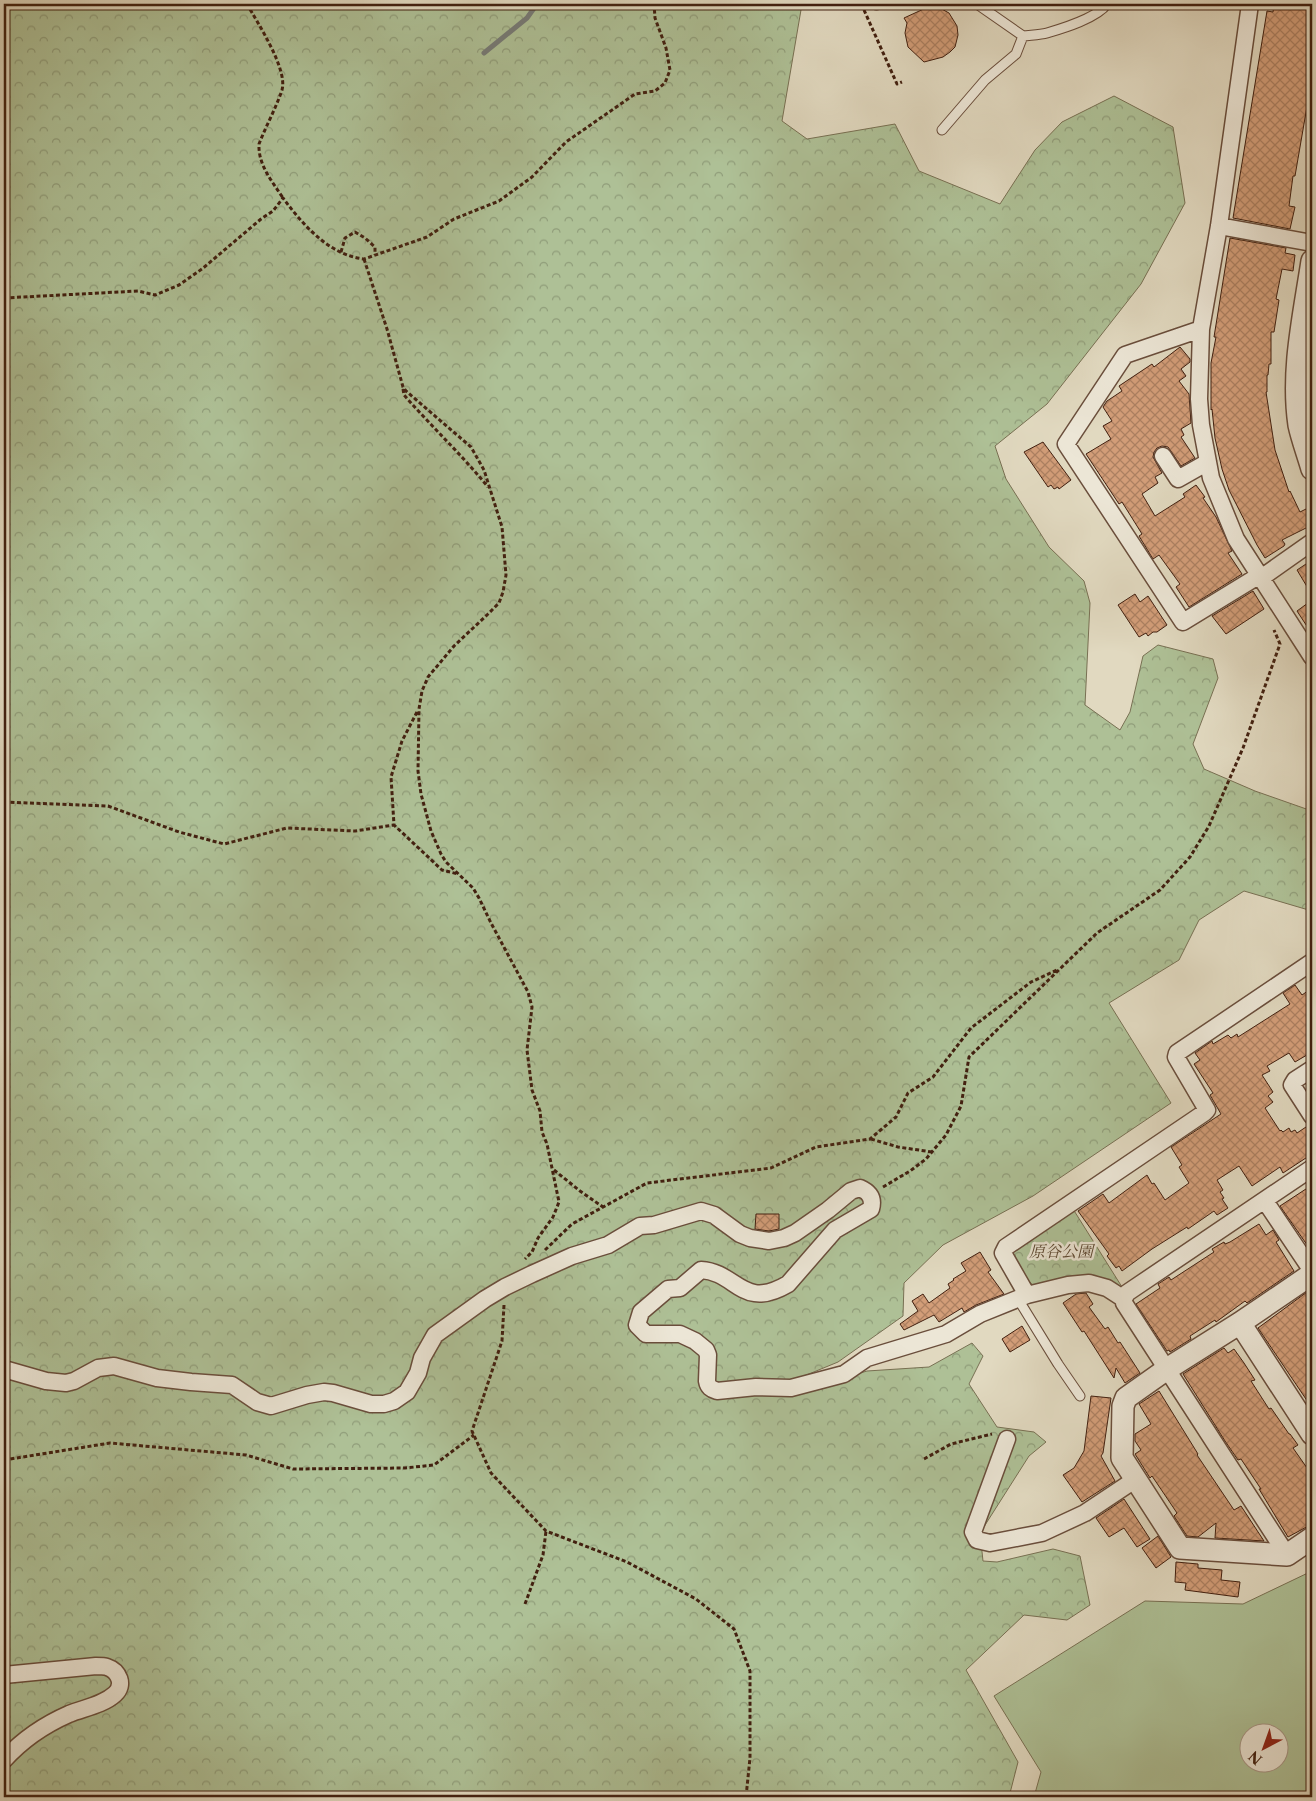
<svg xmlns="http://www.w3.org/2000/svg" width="1316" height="1801" font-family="'Libre Caslon Text','Noto Serif JP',serif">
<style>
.green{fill:#aec096;stroke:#787053;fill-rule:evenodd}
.forest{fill:url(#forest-crowns);stroke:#787053}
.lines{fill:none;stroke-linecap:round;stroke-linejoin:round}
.stream{stroke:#767b77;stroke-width:5}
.building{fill:url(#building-cross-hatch);stroke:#422010}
.service-casing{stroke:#6a4e3c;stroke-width:11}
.minor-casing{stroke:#6a4e3c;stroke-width:19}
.tertiary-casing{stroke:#6a4e3c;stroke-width:24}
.path{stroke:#422010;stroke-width:3;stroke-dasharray:4 2.5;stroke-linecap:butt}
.service{stroke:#ece6d6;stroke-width:9}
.minor{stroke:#ece6d6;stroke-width:16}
.tertiary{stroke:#ece6d6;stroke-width:21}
.labels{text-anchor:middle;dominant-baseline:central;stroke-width:5;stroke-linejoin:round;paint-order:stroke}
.park-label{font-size:16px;font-style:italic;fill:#5d4832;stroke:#ece6d6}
</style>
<defs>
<pattern id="forest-crowns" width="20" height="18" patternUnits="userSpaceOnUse" patternTransform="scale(1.25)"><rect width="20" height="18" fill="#aec096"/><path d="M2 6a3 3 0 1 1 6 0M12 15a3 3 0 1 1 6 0" fill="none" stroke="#8f9c79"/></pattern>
<pattern id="building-cross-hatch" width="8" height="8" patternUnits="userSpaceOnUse" patternTransform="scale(1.25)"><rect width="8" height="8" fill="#d29d78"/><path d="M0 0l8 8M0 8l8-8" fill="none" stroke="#ac8061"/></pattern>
</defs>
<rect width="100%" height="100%" fill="#e1d9c0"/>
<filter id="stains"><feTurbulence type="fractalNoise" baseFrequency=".004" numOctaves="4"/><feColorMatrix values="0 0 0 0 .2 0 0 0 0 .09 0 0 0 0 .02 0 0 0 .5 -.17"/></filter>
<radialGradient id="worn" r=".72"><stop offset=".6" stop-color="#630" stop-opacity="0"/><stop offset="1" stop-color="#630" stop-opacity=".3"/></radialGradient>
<path class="green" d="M1312 1571V1797H1034L1041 1772 994 1696 1145 1601 1243 1604ZM1248 1734H1278V1764H1248Z"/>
<path class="forest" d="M4 4H802L782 121 807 139 895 124 919 171 1000 204 1035 150 1062 122 1114 96 1173 127 1185 203 1141 284 1047 404 995 446 1006 479 1049 547 1084 581 1090 603 1085 705 1120 730 1130 712 1143 656 1158 645 1213 659 1218 678 1193 744 1204 769 1255 791 1312 811V911L1244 891 1199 920 1179 960 1109 1003 1171 1103 1033 1196 943 1245 904 1283 903 1316 838 1362 787 1383V1395L867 1371 929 1367 972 1343 983 1356 969 1384 997 1427 1034 1432 1046 1442 1029 1456 980 1533 983 1561 997 1562 1053 1549 1080 1556 1090 1605 1067 1620 1024 1615 966 1670 1018 1762 1009 1797H4Z
M1073 1209 1122 1287 1037 1288C1028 1283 1012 1261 1013 1250Z"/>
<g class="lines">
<path class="stream" d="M484 53 527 18 537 4"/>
</g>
<path class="building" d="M1274 4H1297V5L1312 8V53L1307 89H1310L1295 176H1293L1289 206 1295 207 1290 229 1233 218 1267 11 1273 12Z
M928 7H938L949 13 957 26 958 35 955 47 950 52 943 57 924 62 908 47 905 33 907 23 904 18Z
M1230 238 1286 248 1285 253 1295 255 1293 271 1282 269 1276 299 1279 300 1274 332H1271V364H1269L1268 375H1267V392H1266L1275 450 1289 492 1290 491 1300 512 1306 509 1312 522 1311 523 1312 525 1282 540 1285 544 1284 546 1265 558 1257 545 1229 490 1222 469 1215 438 1212 409 1211 410V363L1216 337H1214Z
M1180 347 1190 359V362L1181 369 1186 376 1179 381 1189 394 1191 423 1181 429 1184 435 1181 437 1195 458 1181 466 1168 447 1162 446 1157 448 1154 452 1153 457 1162 473 1155 477 1158 483 1142 494 1155 516 1185 497 1183 494 1196 485 1205 497 1203 498 1216 517 1232 551 1228 553 1242 574 1189 607 1176 587 1180 584 1159 555 1153 559 1139 536 1142 534 1122 502 1119 504 1086 454 1111 439 1103 426 1112 421 1103 407 1107 401 1122 391 1119 386 1152 364 1154 367Z
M1043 442 1071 480 1059 489 1058 487 1054 489 1051 485 1048 487 1024 452Z
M1312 560V595L1297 570Z
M1253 591 1264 609 1226 634 1212 616Z
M1135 594 1140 602 1148 596 1167 625 1157 632H1153L1148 636 1146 633 1139 637 1118 605Z
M1312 600V634L1297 611Z
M1295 985 1302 995 1312 988V1052L1295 1062 1289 1053 1267 1066 1270 1071 1262 1075 1273 1092 1268 1096 1273 1102 1265 1108 1280 1131 1281 1130 1283 1132 1289 1128 1291 1132 1295 1130 1297 1133 1309 1125 1312 1126V1154L1283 1173 1280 1167 1252 1186 1239 1166 1217 1180 1223 1190 1220 1192 1224 1198 1222 1199 1228 1208 1217 1215 1214 1211 1188 1229 1187 1227 1152 1249 1122 1271 1119 1266 1116 1268 1107 1256 1109 1254 1078 1211 1103 1194 1109 1203 1147 1175 1152 1184 1154 1183 1165 1200 1189 1183 1179 1167 1182 1165 1171 1147 1221 1114 1210 1095 1213 1093 1194 1064 1200 1060 1195 1053 1212 1041 1213 1044 1228 1035 1231 1038 1237 1034 1238 1037 1290 1004 1283 993Z
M1312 1185V1252L1280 1206Z
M756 1214H779V1229L769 1231 755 1229Z
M1259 1224 1266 1235 1273 1230 1279 1240 1276 1242 1294 1271 1247 1303 1245 1301 1216 1322 1215 1320 1190 1336 1191 1339 1170 1352 1169 1350 1167 1351 1136 1304 1160 1288 1158 1284 1169 1277 1171 1280 1214 1252 1212 1249 1224 1242 1225 1244 1230 1242Z
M980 1252 991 1270 988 1272 1004 1294 976 1305 964 1312 962 1308 939 1322 934 1315 904 1330 900 1324 918 1311 912 1301 923 1294 929 1303 950 1288 948 1284 954 1280 953 1279 966 1271 961 1263Z
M1307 1292 1312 1300V1408L1258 1328Z
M1086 1293 1093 1304 1089 1307 1105 1329 1108 1327 1118 1343 1120 1342 1140 1373 1125 1383 1116 1368 1114 1378 1084 1331 1082 1332 1063 1303 1076 1294Z
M1022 1326 1030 1340 1010 1352 1002 1339Z
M1224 1348 1228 1353 1234 1349 1244 1363 1255 1380 1251 1381 1269 1409 1271 1408 1289 1434H1290L1298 1445 1293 1448 1312 1475V1524L1288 1537 1259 1489H1261L1241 1459 1238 1460 1225 1441 1183 1374Z
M1159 1391 1198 1454 1197 1455 1199 1458 1234 1510 1241 1506 1264 1541 1215 1538 1216 1523 1198 1537 1187 1536 1174 1516 1177 1513 1152 1476 1150 1478 1135 1454 1141 1450 1135 1441V1434L1151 1424 1139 1404Z
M1091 1396 1111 1398 1103 1453 1101 1456 1115 1481 1082 1502 1063 1475 1074 1468 1084 1451Z
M1124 1499 1150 1539 1137 1547 1124 1528 1109 1537 1096 1518Z
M1158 1536 1171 1557 1156 1568 1142 1548Z
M1176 1562 1198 1564V1568L1222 1570 1221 1580 1240 1582 1238 1597 1185 1590 1186 1583 1175 1582Z"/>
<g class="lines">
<defs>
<path id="service" d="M977 4 1023 36C1031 35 1040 35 1047 33 1064 28 1097 18 1107 4
M876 5 881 4
M942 130 985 80 1016 54 1023 36
M1018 1299 1058 1364 1080 1396"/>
<path id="minor" d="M1250 4 1219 226 1201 329 1199 399 1201 425 1211 478 1236 539 1312 657
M1219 226 1312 243
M1201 329 1125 355 1066 444 1183 622 1255 578H1261L1312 542
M1163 456 1178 479 1208 462
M1312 1069 1295 1080 1292 1085 1312 1116
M1265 1201 1312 1271
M1027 1295 1003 1253 1006 1247 1204 1113 1207 1110 1176 1057 1177 1053 1312 962
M4 1369 46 1381 66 1383 74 1381 98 1368 114 1366 157 1378 191 1382 232 1385 257 1402 271 1406 307 1395 324 1392 333 1393 371 1404H384L394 1401 407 1392 418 1373 422 1358 435 1335 485 1299 505 1287 532 1274 572 1256 608 1245 640 1226 654 1225 701 1211 714 1215 740 1234 750 1238 769 1241 784 1238 795 1233 828 1210 851 1191 860 1188C869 1192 874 1198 871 1209L835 1230 788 1284C742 1311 737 1272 701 1270L680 1288 668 1289 641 1312 637 1325 646 1334H680L695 1341 706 1350 708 1355 707 1381C708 1387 711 1389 717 1391L756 1387 791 1388 844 1374 867 1358 946 1334 980 1314 1027 1295 1068 1285 1089 1283 1107 1288 1124 1299
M1007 1439 973 1532 977 1540 990 1543 1042 1533 1085 1513 1136 1479
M1287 1555 1124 1303V1299L1127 1293 1312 1168
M4 1675 96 1666C99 1666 104 1666 107 1667 119 1671 125 1685 115 1694 103 1705 84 1708 69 1714 44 1725 22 1740 4 1760"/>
<path id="tertiary" d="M1312 261C1304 315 1291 370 1299 425 1302 439 1308 455 1312 469
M1312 1274 1240 1323 1167 1369 1126 1398 1123 1406 1122 1458 1180 1548 1287 1555 1312 1538
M1240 1323 1312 1434"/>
</defs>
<use href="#service" class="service-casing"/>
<use href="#minor" class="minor-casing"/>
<use href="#tertiary" class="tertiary-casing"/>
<path class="path" d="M247 4C257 22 288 69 282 90 276 108 266 126 259 144 258 165 272 181 283 198
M864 10 897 84 902 82
M341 252 345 238 355 232 365 238 375 247V255
M364 259 387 329 403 387 406 391 471 447 484 470 502 527 506 575 503 592 499 603 488 614 454 646 428 677 422 691 419 709 418 771 421 794 431 831 441 854 446 862 473 888 479 898 491 923 528 992 532 1007 527 1050 532 1090 540 1111 542 1132 547 1144 559 1202 553 1217 538 1238 532 1252 525 1259
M4 298 138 291 155 295 179 285 202 269 261 219 273 211 283 198C303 225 329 255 364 259L427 237 454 219 499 201 532 177 566 142 635 94 655 91 665 83 670 70 666 48 655 18 654 4
M403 389 404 395C431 426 462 455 488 487
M417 712 402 741 391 777 394 825 442 870 458 874
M4 802 108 806 179 832 224 844 287 828 355 831 394 825
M871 1139 898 1147 932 1152
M554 1170 580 1191 603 1207
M883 1187 910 1171 926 1159 946 1135 961 1106 969 1057 1097 933 1160 890 1190 857 1209 826 1243 748 1280 644 1274 630
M545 1250 572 1224 647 1183 771 1168 816 1147 870 1139 896 1117 908 1093 933 1077 971 1028 1031 982 1057 970
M504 1305 502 1341 472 1431 491 1473 546 1531 627 1562 696 1599 734 1629 750 1671V1758L746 1797
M924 1459 951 1444 992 1434
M4 1460 110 1443 246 1455 293 1469 405 1468 434 1465 474 1435
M525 1604 543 1555 546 1531"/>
<use href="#service" class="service"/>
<use href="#minor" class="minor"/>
<use href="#tertiary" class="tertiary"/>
</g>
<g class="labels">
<g class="park-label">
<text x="1061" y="1251">原谷公園</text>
</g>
</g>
<rect width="1316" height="1801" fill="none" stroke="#e1d9c0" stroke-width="20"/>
<rect x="5" y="5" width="1306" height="1791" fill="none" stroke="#422010" stroke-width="2.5"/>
<rect x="10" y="10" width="1296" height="1781" fill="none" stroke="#422010"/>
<g transform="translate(1264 1748) rotate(221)"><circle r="24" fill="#ece6d6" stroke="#a89787"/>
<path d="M0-4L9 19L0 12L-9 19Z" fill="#8f2418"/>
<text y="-8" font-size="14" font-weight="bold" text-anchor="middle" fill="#422010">N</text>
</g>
<rect width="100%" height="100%" filter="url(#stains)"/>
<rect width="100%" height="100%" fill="url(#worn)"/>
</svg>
